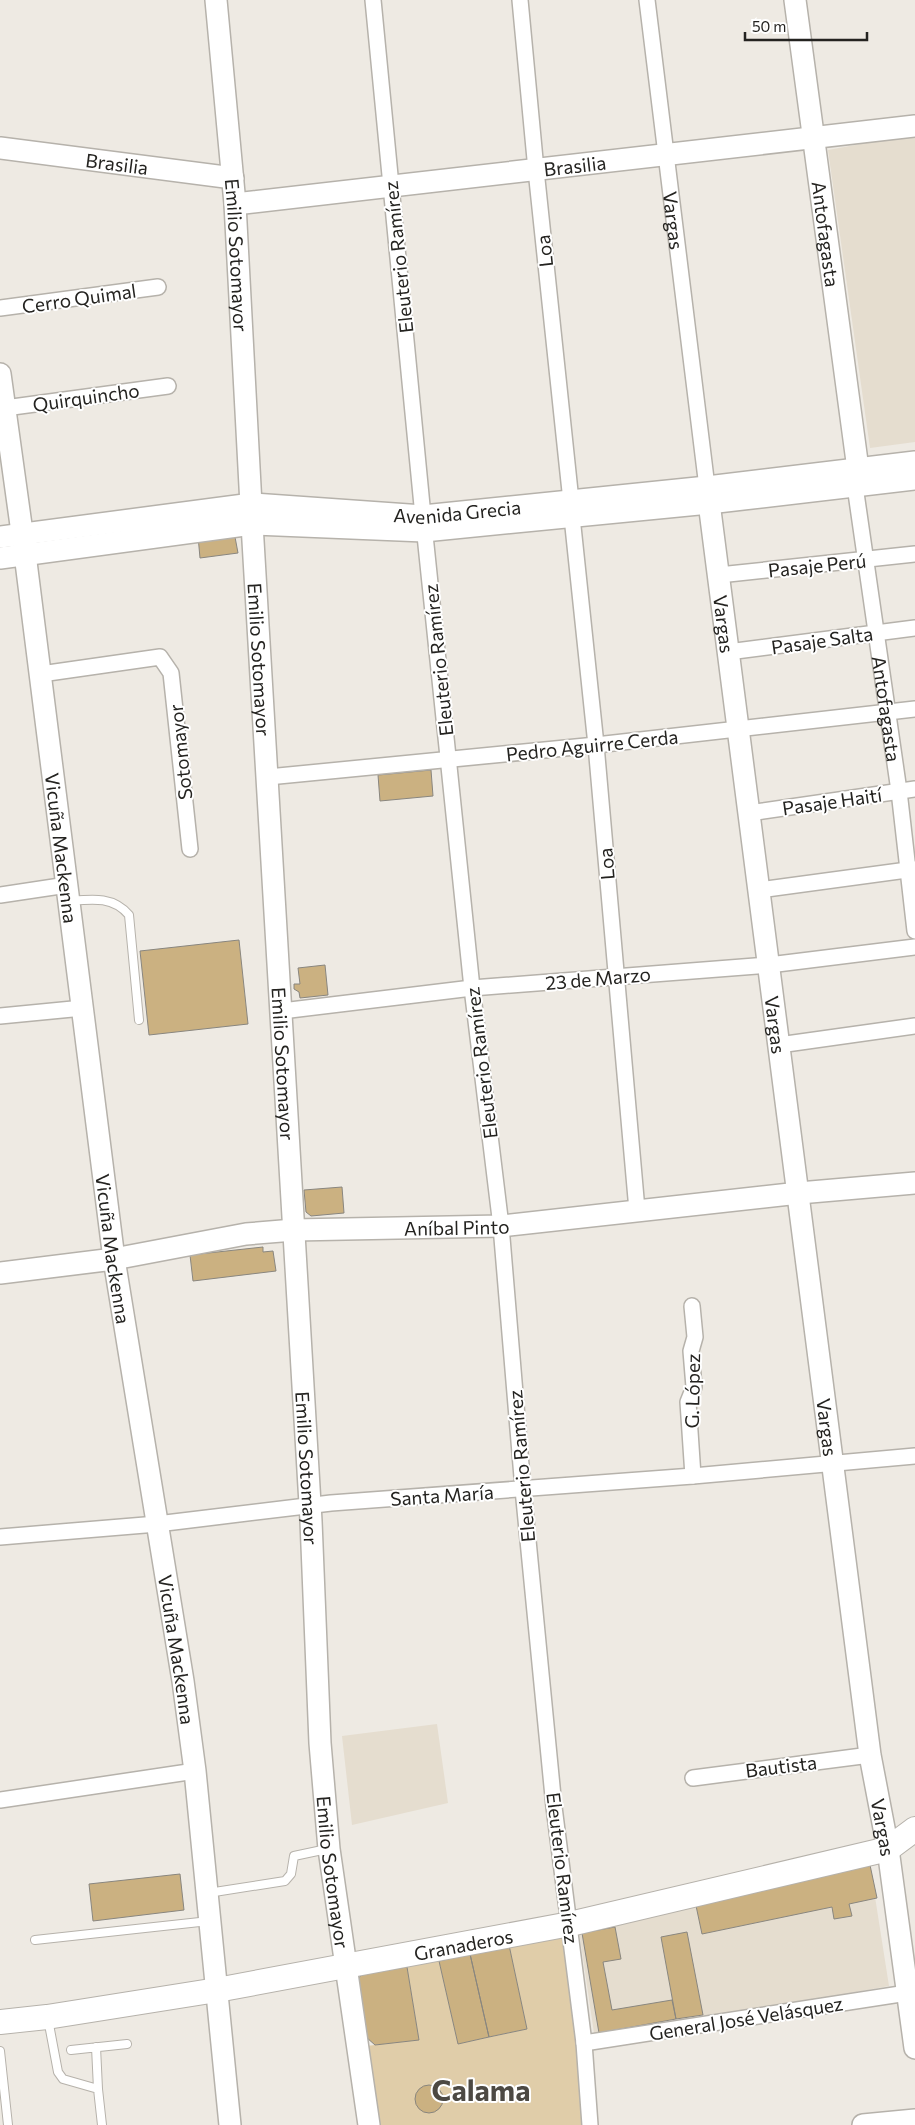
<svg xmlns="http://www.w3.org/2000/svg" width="915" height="2125" font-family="Commissioner,sans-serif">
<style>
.built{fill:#e5ddcf}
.green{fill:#e0cda9}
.building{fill:#cbb181;stroke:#89867f}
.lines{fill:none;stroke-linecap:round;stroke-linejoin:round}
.lane-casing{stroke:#b6b2ab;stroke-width:10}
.street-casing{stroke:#b6b2ab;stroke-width:18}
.secondary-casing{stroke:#b6b2ab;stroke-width:24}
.primary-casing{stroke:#b6b2ab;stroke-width:26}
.lane{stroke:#fff;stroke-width:8}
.street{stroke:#fff;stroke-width:15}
.secondary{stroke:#fff;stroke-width:21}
.primary{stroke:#fff;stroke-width:24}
.labels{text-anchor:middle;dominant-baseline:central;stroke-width:4;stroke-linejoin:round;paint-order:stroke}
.street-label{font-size:19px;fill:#242320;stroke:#fff}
.town-label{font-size:29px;font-weight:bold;fill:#4d4943;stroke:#fff}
</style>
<rect width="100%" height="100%" fill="#eeeae3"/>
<path class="built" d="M915 134V442L870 448 828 150Z
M437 1724 448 1803 352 1825 342 1736Z
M870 1865 889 1986 595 2040 579 1931 695 1901Z"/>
<path class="green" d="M566 1934 583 2125H377L366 2046 419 2040 407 1967 439 1961 458 2044 527 2029 509 1945Z"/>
<path class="building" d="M230 535 235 537 238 553 200 558 198 536Z
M431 770 433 796 380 801 378 775Z
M239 940 248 1024 149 1035 140 951Z
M325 965 328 995 300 998 299 992 294 989V984H300L298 968Z
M342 1187 344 1213 311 1216 306 1212 304 1190Z
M263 1247V1252L273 1251 276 1271 193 1281 190 1255Z
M870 1865 877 1898 849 1904 852 1916 834 1919 832 1907 702 1934 695 1901Z
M180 1874 184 1910 93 1921 89 1884Z
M615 1927 621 1959 603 1962 612 2010 672 2000 676 2019 599 2033 582 1933Z
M687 1932 703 2015 676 2019 661 1937Z
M509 1945 527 2029 489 2037 470 1954Z
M470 1954 489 2037 458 2044 439 1961Z
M407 1967 419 2040 375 2045 366 2037 358 1979 362 1974Z
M415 2099a14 14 0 1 1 28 0a14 14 0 1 1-28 0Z"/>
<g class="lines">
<defs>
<path id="lane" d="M70 901C92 899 113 896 129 915L139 1020
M208 1893 285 1881 291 1874 294 1856 327 1849
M35 1940 209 1921
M48 2019 58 2072 63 2079 98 2089 102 2125
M96 2047 98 2089
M71 2050 127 2044
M0 2051 8 2125"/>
<g id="street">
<path d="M373 0 423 516 472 988 501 1226 523 1489 554 1807 584 2043 590 2125"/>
<path d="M520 0 536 170 571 501"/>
<path id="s1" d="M647 0 707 487"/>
<path d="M0 308 158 287"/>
<path d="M5 408 168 386"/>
<path id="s2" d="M855 486 899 791 915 931"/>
<path d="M572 517 596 745 637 1210"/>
<path d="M719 575 915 554"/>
<path d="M728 652 915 628"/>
<path d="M41 674 160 657 171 673 190 849"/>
<path d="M268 777 596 745 915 709"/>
<path d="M749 813 915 789"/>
<path d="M759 890 915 869"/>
<path d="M0 895 67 885"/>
<path d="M282 1011 472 988 769 965 915 947"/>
<path d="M0 1016 83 1008"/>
<path d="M779 1045 915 1026"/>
<path d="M692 1306 695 1337 691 1351 694 1387 688 1402 693 1476"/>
<path d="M0 1537 157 1524 331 1503 693 1476 915 1456"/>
<path d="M693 1778 870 1755"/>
<path d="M0 1800 195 1771"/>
<path d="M584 2043 907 1993"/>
</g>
<g id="secondary">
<path id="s3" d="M216 0 235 204 252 524 311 1521 320 1743 329 1849 369 2125"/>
<path id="s4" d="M795 0 858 469"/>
<path id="s5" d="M0 148 233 178"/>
<path id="s6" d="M235 204 915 126"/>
<path id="s7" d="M0 374 25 554 114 1259 183 1681 195 1771 230 2125"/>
<path id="s8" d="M707 487 870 1755 888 1849 915 2048"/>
<path id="s9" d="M0 537 252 504 423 516 707 487 915 462"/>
<path d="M0 558 252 524 424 531 709 503 915 479"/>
<path id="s10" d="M0 1273 114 1259 246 1234 294 1230 501 1226 799 1193 915 1183"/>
<path d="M863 2125 915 2120"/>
</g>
<g id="primary">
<path id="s11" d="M0 2022 47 2017 217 1990 570 1924 888 1849 915 1829"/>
</g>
</defs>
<use href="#lane" class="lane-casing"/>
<use href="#street" class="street-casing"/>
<use href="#secondary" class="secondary-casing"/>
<use href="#primary" class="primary-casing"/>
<use href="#lane" class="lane"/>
<use href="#street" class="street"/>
<use href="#secondary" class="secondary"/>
<use href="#primary" class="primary"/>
</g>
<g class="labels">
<g class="street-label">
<text stroke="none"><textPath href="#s5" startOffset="118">Brasilia</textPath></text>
<text stroke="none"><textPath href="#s6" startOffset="342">Brasilia</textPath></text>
<text stroke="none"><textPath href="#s1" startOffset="222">Vargas</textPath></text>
<text stroke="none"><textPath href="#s4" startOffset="236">Antofagasta</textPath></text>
<text transform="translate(544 251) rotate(-96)">Loa</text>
<text stroke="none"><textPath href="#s3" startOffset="256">Emilio Sotomayor</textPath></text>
<text transform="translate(398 257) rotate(-96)">Eleuterio Ramírez</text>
<text transform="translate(79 298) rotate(-8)">Cerro Quimal</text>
<text transform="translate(86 397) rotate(-8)">Quirquincho</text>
<text stroke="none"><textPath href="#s9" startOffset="460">Avenida Grecia</textPath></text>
<text transform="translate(817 565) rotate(-6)">Pasaje Perú</text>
<text stroke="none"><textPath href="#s8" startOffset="138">Vargas</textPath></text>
<text transform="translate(822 640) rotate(-8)">Pasaje Salta</text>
<text stroke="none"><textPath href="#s3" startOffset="661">Emilio Sotomayor</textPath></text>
<text transform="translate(438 660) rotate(-96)">Eleuterio Ramírez</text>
<text stroke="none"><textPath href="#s2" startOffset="225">Antofagasta</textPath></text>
<text transform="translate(592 745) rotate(-6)">Pedro Aguirre Cerda</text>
<text transform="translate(180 752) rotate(-96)">Sotomayor</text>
<text transform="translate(832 801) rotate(-8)">Pasaje Haití</text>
<text stroke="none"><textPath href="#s7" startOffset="478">Vicuña Mackenna</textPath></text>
<text transform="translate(606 864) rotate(-95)">Loa</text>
<text transform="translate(598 978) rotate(-5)">23 de Marzo</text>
<text stroke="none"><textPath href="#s8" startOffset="542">Vargas</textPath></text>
<text stroke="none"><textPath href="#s3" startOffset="1066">Emilio Sotomayor</textPath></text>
<text transform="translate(481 1063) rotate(-97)">Eleuterio Ramírez</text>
<text stroke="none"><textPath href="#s10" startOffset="460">Aníbal Pinto</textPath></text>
<text stroke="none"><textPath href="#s7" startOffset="882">Vicuña Mackenna</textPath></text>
<text transform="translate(692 1391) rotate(-89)">G. López</text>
<text stroke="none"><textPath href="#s8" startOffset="948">Vargas</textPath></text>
<text transform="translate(521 1466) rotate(-95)">Eleuterio Ramírez</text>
<text stroke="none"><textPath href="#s3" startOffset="1471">Emilio Sotomayor</textPath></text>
<text transform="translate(442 1495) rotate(-4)">Santa María</text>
<text stroke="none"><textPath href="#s7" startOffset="1288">Vicuña Mackenna</textPath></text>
<text transform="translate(781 1766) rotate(-7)">Bautista</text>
<text stroke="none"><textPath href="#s8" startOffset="1352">Vargas</textPath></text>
<text transform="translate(563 1868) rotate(83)">Eleuterio Ramírez</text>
<text stroke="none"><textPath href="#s3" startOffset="1876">Emilio Sotomayor</textPath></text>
<text stroke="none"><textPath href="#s11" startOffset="470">Granaderos</textPath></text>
<text transform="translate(746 2018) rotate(-9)">General José Velásquez</text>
</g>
<g class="town-label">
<text x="481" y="2089">Calama</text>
</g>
</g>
<path d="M745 32v8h122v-8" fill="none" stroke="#242320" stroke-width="2.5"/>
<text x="752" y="32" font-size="15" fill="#242320" stroke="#ffffff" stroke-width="4" paint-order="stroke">50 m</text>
</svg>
